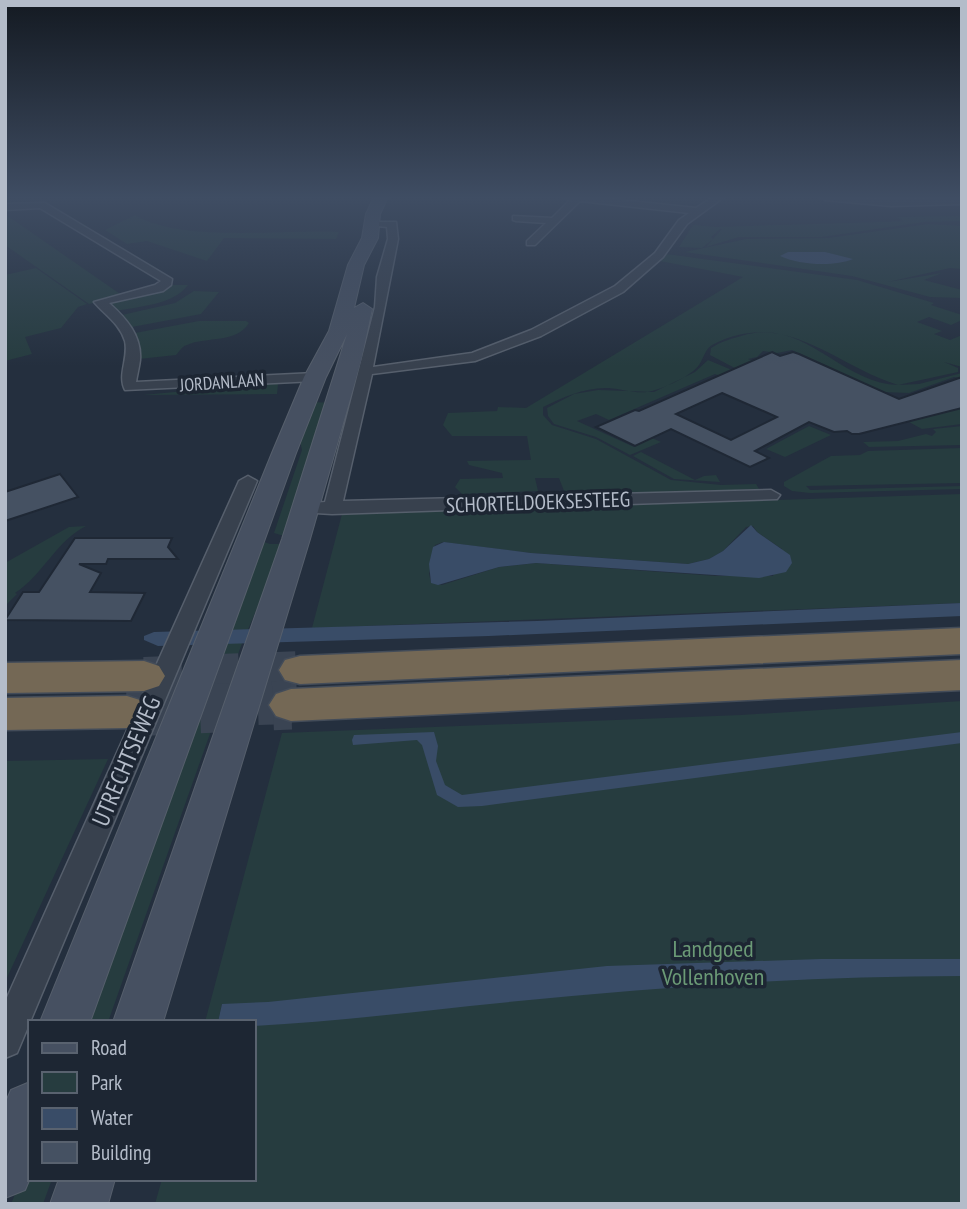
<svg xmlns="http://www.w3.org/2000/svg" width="967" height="1209" font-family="'PT Sans Narrow',sans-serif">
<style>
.green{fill:#263c3f;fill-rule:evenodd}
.water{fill:#394c67}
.building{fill:#455162;stroke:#1f2835;stroke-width:2;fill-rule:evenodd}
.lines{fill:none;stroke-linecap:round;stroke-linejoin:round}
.motorway-tunnel-far1{stroke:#3a4453;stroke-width:38;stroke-dasharray:38 19;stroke-linecap:butt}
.motorway-tunnel{stroke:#3a4453;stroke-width:49;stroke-dasharray:49 24;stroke-linecap:butt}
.minor-casing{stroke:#565f6c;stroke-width:3}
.secondary-casing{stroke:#565f6c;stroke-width:2}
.motorway-casing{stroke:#434c59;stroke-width:3}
.minor{fill:#38414e;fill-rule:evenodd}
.secondary{fill:#465061;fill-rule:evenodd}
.motorway{fill:#746855;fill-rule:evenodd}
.labels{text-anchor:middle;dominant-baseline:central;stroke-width:7;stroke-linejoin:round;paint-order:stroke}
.far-street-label{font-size:18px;fill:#b4bcc9;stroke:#1d2633}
.street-label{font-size:21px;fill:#b4bcc9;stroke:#1d2633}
.near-street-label{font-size:24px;fill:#b4bcc9;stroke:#1d2633}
.near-park-label{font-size:24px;fill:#6b9a76;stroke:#1d2633}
</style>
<rect width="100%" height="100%" fill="#242f3e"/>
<path class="green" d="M5 214 123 296 89 304 5 245Z
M135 215C181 243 284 229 339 232L336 239 224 238 207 261 147 241 127 244 105 230Z
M962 216V221L924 222 822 237H739L706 247 722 229H720L711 237 713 239 702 248 679 247 693 225 716 227 882 222 903 221 897 217Z
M928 224 962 226V269L950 268 888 282 942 273 924 280 962 290V298L930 297 852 276 685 252 746 239 828 238Z
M666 254 857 280 934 303 931 305 962 315V320L951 325 929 317 917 322 942 331 934 334 950 340 962 335V367L944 362 958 368V372L898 385 919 384 962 373V378L954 377 909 393 883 392 792 350 777 353 763 351 757 357 748 359 776 371 748 375 710 355 711 348C720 342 730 339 741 336 804 316 841 384 898 385 833 365 787 308 714 344 705 348 704 358 699 365 690 377 666 387 652 391 638 395 623 389 609 388 585 387 564 397 543 407V415L552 425 596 439 671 480 721 485 756 484 759 489 580 497 576 491H564L559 478H535L538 491 462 494 455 487 460 479 503 478 502 473 469 465 467 461 531 460 527 436H452L443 425 448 413 497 411 498 407 526 408 743 277 660 261Z
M36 268 87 304 78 307 61 328 25 337 32 354 5 361V275Z
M172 285H188C173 305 140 306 117 311L109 304 160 291Z
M194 291 219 292 201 314 132 327 122 315 175 303Z
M199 321H246L249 323C236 344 207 336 187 345 181 347 180 351 176 355L139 359 135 333Z
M708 360 739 373 784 402 715 374 609 420 596 414 577 421 634 447 652 438 661 442 630 455 596 437 554 424 548 416 547 408 574 394 598 390 654 392 695 372Z
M268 383 278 384 277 394 143 395Z
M313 402 334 403 284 536 274 533 302 450 299 437Z
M962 408V424L922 429 909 422Z
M809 426 831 435 785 457 766 449Z
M962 426V445L869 447 863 442 898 441 926 434 932 436 936 432 933 429Z
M962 448V483L806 486 810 490 962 486V489L810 493 792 491 784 486V482L831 456 860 455 868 451Z
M641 452 695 480 704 476 716 475 720 482 674 479 633 456Z
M962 494V603L312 628 342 514ZM753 526 757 532 782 549 773 576H716L536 563 499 567 442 585 431 582 429 574 435 545 443 542 531 553 688 564 709 559 723 551 746 527Z
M86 526C56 541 43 575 15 593L17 594 5 606V563L69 527Z
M264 542 270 544H284L241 646 108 1022H83Z
M962 701V1204H155L162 1179H254V1022L226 1004H222L218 1022H205L282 733 741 715Z
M108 759 5 982V761Z
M30 1157V1179H52L43 1204H11Z"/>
<path class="water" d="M788 252H825L853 259C834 267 799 265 780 256Z
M751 525 757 532 790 555 792 563 786 572 759 578 536 563 499 567 438 585 431 583 429 564 433 547 444 542 531 553 688 564 709 559 723 551Z
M962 603V616L489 636 158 646 144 640V636L154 632 537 621Z
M434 732 438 746 436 761 445 785 462 795 962 732V743L482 806 458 807 437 795 422 745 417 740 353 745 352 740 354 735Z
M821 959H962V976C798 976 633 989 470 1006 398 1014 326 1022 254 1026V1022H218L222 1004 268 1002 607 966Z"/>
<path class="building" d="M772 352 780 356 793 352 799 354 899 399 962 377V408L859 434H852L847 431 834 432 809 422 755 451 769 458 750 467 671 429 635 446 596 427 635 410 639 411ZM722 393 777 417 731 440 676 414Z
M60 474 78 497 5 521V492Z
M75 538H172L168 547 178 559H108L106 564H79L101 573 90 592 145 593 131 621 5 620 23 592H39Z"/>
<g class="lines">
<path class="motorway-tunnel-far1" d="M144 676 300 670
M258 706 291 705"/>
<path class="motorway-tunnel" d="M127 712 291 705"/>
<defs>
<path id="minor" d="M562 197H593L696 208 713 197H724L687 224 663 257 623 292 541 336 475 361 372 374 343 501 771 490 780 495 777 499 332 514 299 512 296 508 299 504 325 502 375 307 377 277 388 239 387 227 377 226V222H396L398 239 373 367 472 353 531 330 615 286 655 253 679 220 689 213 580 201 535 245H527V241L546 223 516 221 513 220V216L552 218 570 200Z
M820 197 891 200 962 198V204L891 206 825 200Z
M45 203 172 279 171 285 163 291 109 303C126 318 142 336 140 360 139 368 137 375 136 382L315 373 322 377 315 381 125 390C117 375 129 358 125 341 120 324 105 315 94 302L155 285 161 281 40 208 5 210V204Z
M248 476 257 481 17 1053 5 1058V1002L239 481Z"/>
<path id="secondary" d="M374 197H388L380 214 378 238 364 265 354 308 363 303 372 309 361 361 310 539 163 1022H113L282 539 347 334 326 377 296 453 90 1022H40L272 453 304 377 329 331 348 265 362 238 366 214Z
M30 1082V1178L25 1190 5 1198V1104L11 1090Z
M59 1179H115L108 1204H50Z"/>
<path id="motorway" d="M962 628V654L300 684 285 680 279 670 285 660 300 656Z
M962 660V690L291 721 276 716 269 705 276 694 291 689Z
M144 661 159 666 165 676 159 686 144 691 5 693V663Z
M127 696 143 701 149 712 143 723 127 728 5 730V698Z"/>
</defs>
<use href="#minor" class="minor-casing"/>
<use href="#secondary" class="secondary-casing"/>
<use href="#motorway" class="motorway-casing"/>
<use href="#minor" class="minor"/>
<use href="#secondary" class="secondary"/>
<use href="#motorway" class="motorway"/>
</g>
<linearGradient id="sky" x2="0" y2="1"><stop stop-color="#141a22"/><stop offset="0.54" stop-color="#3f4d63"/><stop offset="1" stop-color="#3f4d63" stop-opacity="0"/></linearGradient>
<rect width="967" height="366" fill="url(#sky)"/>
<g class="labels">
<g class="far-street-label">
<text transform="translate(222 382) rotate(-4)">JORDANLAAN</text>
</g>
<g class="street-label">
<text transform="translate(538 502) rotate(-2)">SCHORTELDOEKSESTEEG</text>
</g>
<g class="near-street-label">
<text transform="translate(126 761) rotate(-67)">UTRECHTSEWEG</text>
</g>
<g class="near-park-label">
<text x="713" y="948">Landgoed<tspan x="713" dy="28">Vollenhoven</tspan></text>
</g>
</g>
<rect width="967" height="1209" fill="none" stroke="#b4bcc9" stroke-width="14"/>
<rect x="28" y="1020" width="228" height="161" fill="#1d2633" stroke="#59626f" stroke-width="2"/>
<rect x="42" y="1043" width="35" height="10" fill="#465061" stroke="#59626f" stroke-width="2"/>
<text x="91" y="1055" font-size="21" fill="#b4bcc9">Road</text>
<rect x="42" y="1072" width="35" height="21" fill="#263c3f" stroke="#59626f" stroke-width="2"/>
<text x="91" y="1090" font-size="21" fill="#b4bcc9">Park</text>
<rect x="42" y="1108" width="35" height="21" fill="#394c67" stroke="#59626f" stroke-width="2"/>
<text x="91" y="1125" font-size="21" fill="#b4bcc9">Water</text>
<rect x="42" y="1142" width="35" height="21" fill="#455162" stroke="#59626f" stroke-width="2"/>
<text x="91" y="1160" font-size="21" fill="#b4bcc9">Building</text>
</svg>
